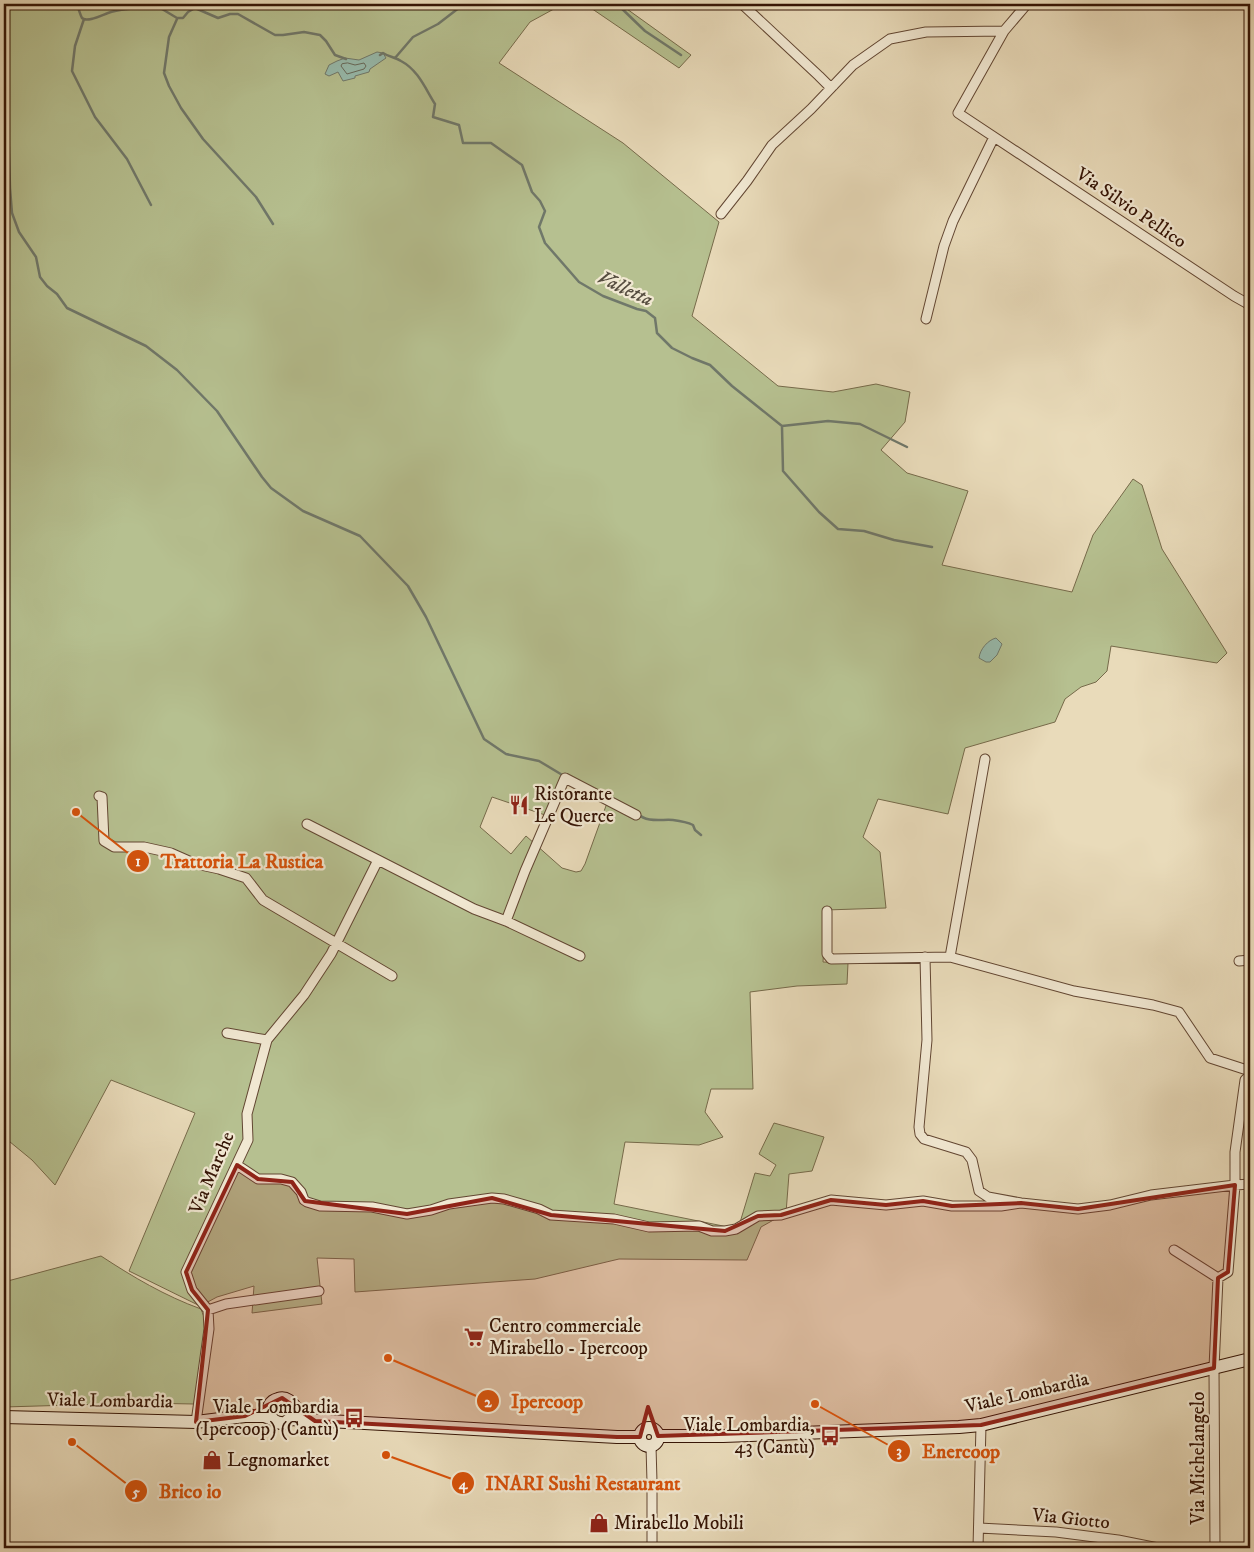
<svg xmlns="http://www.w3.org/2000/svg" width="1254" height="1552" font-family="'IM FELL DW Pica',serif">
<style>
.green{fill:#b6c090;stroke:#766a4a;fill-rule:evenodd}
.water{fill:#97bbad;stroke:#70786a}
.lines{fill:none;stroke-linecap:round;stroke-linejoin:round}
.shore{stroke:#666859;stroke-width:1}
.stream{stroke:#70786a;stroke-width:2.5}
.street-casing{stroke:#624632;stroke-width:11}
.secondary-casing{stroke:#351405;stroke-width:14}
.street{stroke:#f1e8d2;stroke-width:9}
.secondary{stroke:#f1e8d2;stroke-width:12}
.marked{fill:#8f2418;fill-opacity:0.2;stroke:#8f2418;stroke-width:4;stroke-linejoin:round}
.labels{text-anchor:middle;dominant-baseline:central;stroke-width:4.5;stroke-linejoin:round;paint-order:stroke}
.street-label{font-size:19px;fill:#351405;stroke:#f1e8d2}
.poi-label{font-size:19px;fill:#351405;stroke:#f1e8d2;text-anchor:start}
.water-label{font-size:20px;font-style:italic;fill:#574e40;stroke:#f1e8d2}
.leader{fill:none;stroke:#d6520b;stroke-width:2}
.callout-dot{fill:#d6520b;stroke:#f1e8d2;stroke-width:2}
.mark-label{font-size:15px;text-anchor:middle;font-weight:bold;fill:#fff}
.callout-label{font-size:20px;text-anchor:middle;font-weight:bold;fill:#d6520b;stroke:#f1e8d2;stroke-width:4.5;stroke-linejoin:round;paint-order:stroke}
</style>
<rect width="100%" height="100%" fill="#e9dbba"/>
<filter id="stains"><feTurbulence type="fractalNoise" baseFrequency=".004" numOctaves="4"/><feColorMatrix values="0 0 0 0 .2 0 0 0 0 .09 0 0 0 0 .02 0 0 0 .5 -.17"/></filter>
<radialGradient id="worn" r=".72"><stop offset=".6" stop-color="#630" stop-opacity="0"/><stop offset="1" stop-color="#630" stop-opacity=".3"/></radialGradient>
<path class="green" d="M4 4H563L530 22 499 63 623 143 719 222 692 316 778 386 833 392 876 384 910 392 905 422 881 450 907 473 968 491 942 565 1072 592 1093 535 1133 479 1142 485 1162 549 1227 653 1217 663 1111 646 1107 671 1096 682 1081 687 1065 699 1055 722 965 748 948 814 878 799 863 837 880 852 886 908 826 910 823 962 848 963 847 984 797 986 750 992 753 1089H711L705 1112 723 1137 699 1145 625 1142 614 1204 738 1229 755 1173 770 1176 776 1165 759 1154 774 1123 824 1137 812 1171 789 1174 786 1213 761 1227 747 1260 619 1259 535 1279 355 1292 354 1259 317 1258 322 1304 252 1313 254 1286 217 1297 204 1304 198 1305 129 1271 195 1113 111 1080 55 1185 32 1160 4 1137ZM568 781 607 803 585 864 581 871 576 872 562 868 526 836 511 854 480 827 492 797 545 815Z
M585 4H620L691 55 679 68Z
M101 1256C133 1277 165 1296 201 1309L204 1317 206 1326 194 1404 140 1403 4 1407V1282Z"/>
<path class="water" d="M377 52 383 53 386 58 370 69 369 72 355 76V78L343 81 338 72 329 76 325 74 329 65 337 61 345 58 359 60Z
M996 638 1002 644 997 655 990 662H986L979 658C980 649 988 640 996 638Z"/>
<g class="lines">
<path class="shore" d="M348 63 355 65 364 63 366 66 364 69 347 74 341 66 342 64Z"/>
<path class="stream" d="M32 4 44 7 57 4
M76 4C79 8 80 15 82 18 87 23 102 15 108 13 122 8 137 10 150 4
M150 4 157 6 177 18H183L188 12 195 8 218 18 230 14H238L275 35H283L304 32 320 35 326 41 335 55 346 59
M617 4 645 31 681 55
M84 19 75 46 72 71 95 117 127 159 151 205
M177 19 169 37 164 73 169 86 181 108 203 139 256 197 273 224
M380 55 383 53C389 57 395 57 401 61 418 70 425 88 435 104L433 117 459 125 463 143H491L522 165 532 192 540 201 545 211 539 227 545 243 579 282 603 296 637 309 646 311 655 318 657 333 672 348 692 358 710 365 732 386 782 426 828 421 860 424 907 447
M395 58 413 37 438 24 464 4
M4 111 8 119 10 188 12 213 19 232 36 257 40 277 47 286 57 294 67 308 146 346 177 370 217 411 262 477 271 488 303 511 360 536 408 586 426 617 484 739 506 754 539 761 564 776
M782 427 783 471 819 512 838 529 864 531 894 540 932 547
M638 814C647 823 662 819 673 820 681 821 687 822 693 825L695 830 701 835"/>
<defs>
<path id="street" d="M742 4 819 76 828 85 833 86
M1027 4 1004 31 958 113 1234 296 1250 305
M721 214 747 181 772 145 811 109 853 65 890 39 926 32 1004 31
M926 319 944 246 953 221 994 137
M99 796 102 797 104 841 114 847H144L171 853 196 864 219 869 246 878 263 900 392 976
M307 824 378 860
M827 911V954L831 959 950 957 1074 991 1153 1005 1179 1012 1210 1058 1250 1071
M506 921 580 956
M925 957 927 1040 919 1127 920 1134 924 1139 966 1152 972 1160 979 1191 988 1197 1021 1203 1078 1209 1110 1205 1151 1195 1235 1185 1250 1184
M950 957 985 759
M1239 961 1250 960
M227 1033 267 1040
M237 1165 258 1179H281L292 1182 301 1192 304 1200 307 1202 320 1206 372 1207 407 1214 431 1210 449 1204 492 1198 504 1199 539 1209 551 1215 614 1219 649 1227 699 1226 712 1231H725L736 1229 758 1216 781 1215 831 1200 886 1205 923 1201 952 1206H1001L1021 1203
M1174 1250 1218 1278
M208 1310 226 1304 319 1291
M196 1422 209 1329 208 1310 192 1290 186 1272 248 1140 247 1114 267 1040 304 995 331 954 378 860 474 909 506 921 525 871 565 778 636 815
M651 1446 652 1482V1548
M979 1528 1056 1532 1118 1540 1158 1548
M978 1548 981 1425
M1215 1548 1214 1368 1218 1278 1228 1272 1235 1185V1152L1245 1080 1250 1075"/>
<path id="secondary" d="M294 1406V1416L285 1423C268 1425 262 1403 278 1399 291 1395 295 1410 303 1415 305 1417 308 1417 311 1418
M4 1417 196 1422 245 1416H264L272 1419
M292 1419 617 1437H640
M640 1437a9 9 0 1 1 18 0a9 9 0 1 1-18 0Z
M658 1436H723L959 1427 981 1425 1250 1359"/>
</defs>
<use href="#street" class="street-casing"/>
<use href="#secondary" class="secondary-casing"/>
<use href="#street" class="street"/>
<use href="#secondary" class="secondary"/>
</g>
<path class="marked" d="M237 1165 258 1179 292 1182 305 1201 407 1214 492 1198 551 1215 725 1231 758 1216 781 1215 831 1200 886 1205 923 1201 952 1206 1021 1203 1078 1209 1235 1185 1228 1272 1218 1278 1214 1368 981 1425 658 1436 648 1407 640 1437H617L315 1421 282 1398 245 1416 196 1422 208 1310 192 1290 186 1272Z"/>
<defs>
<symbol id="restaurant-bare" viewBox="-9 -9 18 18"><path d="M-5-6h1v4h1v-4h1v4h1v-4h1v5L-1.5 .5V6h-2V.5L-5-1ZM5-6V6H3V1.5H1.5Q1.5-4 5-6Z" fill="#8f2418" stroke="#f1e8d2" stroke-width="2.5" paint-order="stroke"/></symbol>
<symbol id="supermarket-bare" viewBox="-9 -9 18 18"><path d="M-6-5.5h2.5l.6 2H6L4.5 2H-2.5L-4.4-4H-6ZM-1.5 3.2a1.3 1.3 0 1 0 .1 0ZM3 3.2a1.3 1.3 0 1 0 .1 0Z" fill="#8f2418" stroke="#f1e8d2" stroke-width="2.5" paint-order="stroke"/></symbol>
<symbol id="bus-bare" viewBox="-9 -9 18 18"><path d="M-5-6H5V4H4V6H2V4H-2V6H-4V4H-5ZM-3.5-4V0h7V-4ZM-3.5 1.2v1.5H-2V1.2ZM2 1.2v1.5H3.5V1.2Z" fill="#8f2418" stroke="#f1e8d2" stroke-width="2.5" paint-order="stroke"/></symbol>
<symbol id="shop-bare" viewBox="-9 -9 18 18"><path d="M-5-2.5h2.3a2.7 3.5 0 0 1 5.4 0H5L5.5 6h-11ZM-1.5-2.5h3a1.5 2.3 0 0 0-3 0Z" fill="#8f2418" stroke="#f1e8d2" stroke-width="2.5" paint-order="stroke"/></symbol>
</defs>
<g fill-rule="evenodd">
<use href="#restaurant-bare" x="505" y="791" width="28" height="28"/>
<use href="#supermarket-bare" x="460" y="1323" width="28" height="28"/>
<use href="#bus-bare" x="340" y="1404" width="28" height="28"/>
<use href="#bus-bare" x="816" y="1422" width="28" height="28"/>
<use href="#shop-bare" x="198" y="1446" width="28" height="28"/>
<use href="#shop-bare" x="585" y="1509" width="28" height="28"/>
</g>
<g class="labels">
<g class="street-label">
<text transform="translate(1131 208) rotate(34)">Via Silvio Pellico</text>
<text transform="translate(212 1173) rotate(-67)">Via Marche</text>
<text transform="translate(1027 1393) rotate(-13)">Viale Lombardia</text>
<text transform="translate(110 1401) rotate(1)">Viale Lombardia</text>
<text transform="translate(1198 1458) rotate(-90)">Via Michelangelo</text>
<text transform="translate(1071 1519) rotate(6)">Via Giotto</text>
</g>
<g class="poi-label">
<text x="534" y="794">Ristorante<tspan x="534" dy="22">Le Querce</tspan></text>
<text x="489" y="1326">Centro commerciale<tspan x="489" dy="22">Mirabello - Ipercoop</tspan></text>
<text x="339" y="1407" text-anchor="end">Viale Lombardia<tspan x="339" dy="22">(Ipercoop) (Cantù)</tspan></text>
<text x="815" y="1425" text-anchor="end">Viale Lombardia,<tspan x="815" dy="22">43 (Cantù)</tspan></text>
<text x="227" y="1460">Legnomarket</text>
<text x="614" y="1523">Mirabello Mobili</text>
</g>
<g class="water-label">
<text transform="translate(625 289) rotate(25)">Valletta</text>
</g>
</g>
<path class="leader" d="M76 812L138 861M388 1358L488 1401M815 1404L899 1451M386 1455L463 1483M72 1442L136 1491"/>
<g class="callout-dot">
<circle cx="76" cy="812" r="5"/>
<circle cx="388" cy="1358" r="5"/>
<circle cx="815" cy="1404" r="5"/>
<circle cx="386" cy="1455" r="5"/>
<circle cx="72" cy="1442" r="5"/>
<circle cx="138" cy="861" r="12"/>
<circle cx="488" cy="1401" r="12"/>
<circle cx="899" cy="1451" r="12"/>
<circle cx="463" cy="1483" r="12"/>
<circle cx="136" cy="1491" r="12"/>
</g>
<g class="mark-label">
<text x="138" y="866">1</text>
<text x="488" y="1407">2</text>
<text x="899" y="1456">3</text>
<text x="463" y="1489">4</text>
<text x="136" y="1497">5</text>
</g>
<g class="callout-label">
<text x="242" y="868">Trattoria La Rustica</text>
<text x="547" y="1408">Ipercoop</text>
<text x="961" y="1458">Enercoop</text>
<text x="583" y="1490">INARI Sushi Restaurant</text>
<text x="190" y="1498">Brico io</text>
</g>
<rect width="1254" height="1552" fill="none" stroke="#e9dbba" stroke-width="20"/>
<rect x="5" y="5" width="1244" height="1542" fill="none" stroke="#351405" stroke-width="2.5"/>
<rect x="10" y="10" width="1234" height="1532" fill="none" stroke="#351405"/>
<rect width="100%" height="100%" filter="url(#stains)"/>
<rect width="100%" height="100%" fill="url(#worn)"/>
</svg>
